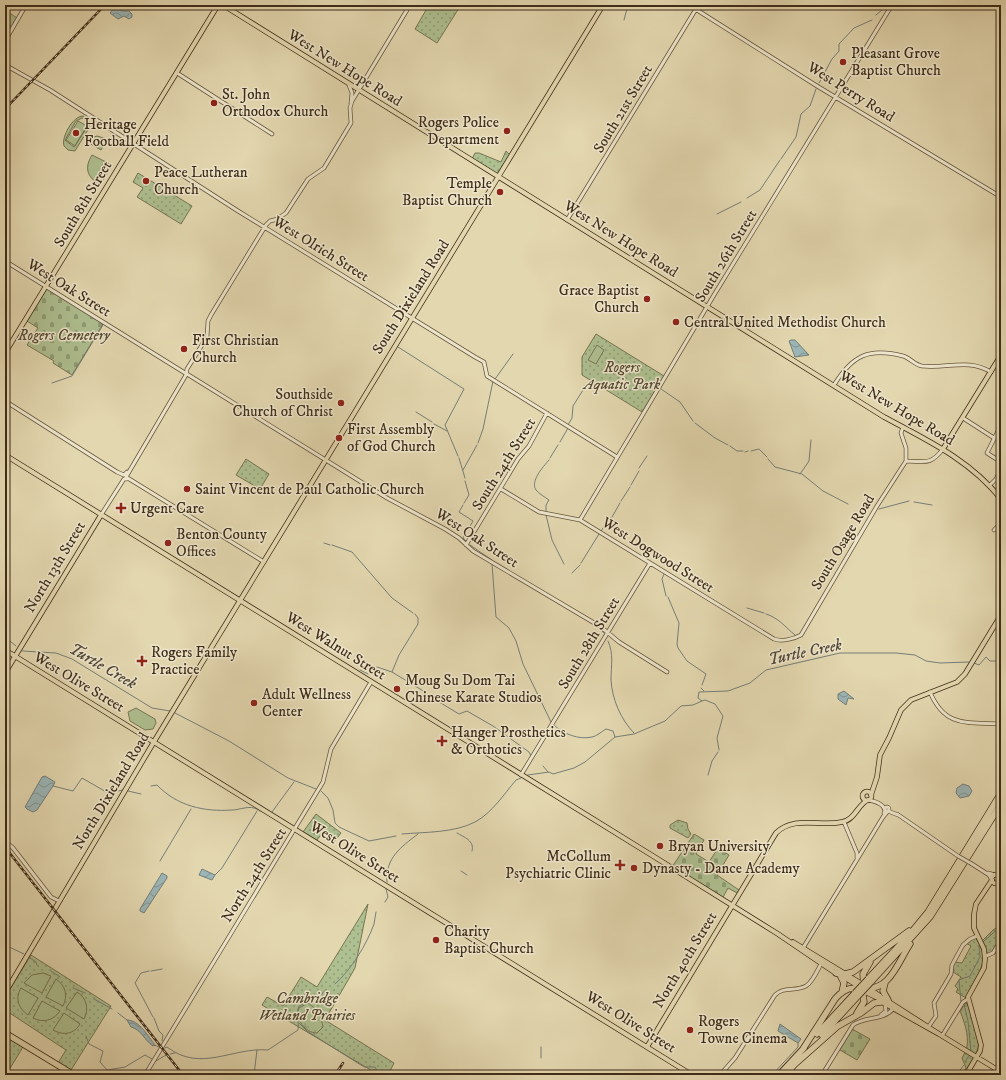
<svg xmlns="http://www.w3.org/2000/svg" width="1006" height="1080" font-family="'IM FELL DW Pica',serif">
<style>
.grass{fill:url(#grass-dots);stroke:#767654}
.wetland{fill:url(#wetland-marsh);stroke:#767654}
.cemetery{fill:url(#cemetery-stones);stroke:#767654}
.pitch{fill:#aebf90;stroke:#767654;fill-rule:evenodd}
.water{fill:url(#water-waves);stroke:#767f78}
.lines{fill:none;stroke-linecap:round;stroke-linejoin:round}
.stream{stroke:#767f78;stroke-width:1}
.minor-casing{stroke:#68583e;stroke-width:4.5}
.major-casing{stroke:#3f2d19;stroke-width:5.5}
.highway-casing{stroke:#3f2d19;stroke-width:7}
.minor{stroke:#ede5cb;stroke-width:3}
.major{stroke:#e3d7af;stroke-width:4}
.highway{stroke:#e3d7af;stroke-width:5.5}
.rail-casing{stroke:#3f2d19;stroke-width:2.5}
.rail{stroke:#ede5cb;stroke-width:1;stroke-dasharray:3;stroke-linecap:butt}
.minor-bridge-casing{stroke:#68583e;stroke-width:4.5;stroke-linecap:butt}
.highway-bridge-casing{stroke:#3f2d19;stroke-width:7;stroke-linecap:butt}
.minor-bridge{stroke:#ede5cb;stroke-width:3}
.highway-bridge{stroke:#e3d7af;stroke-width:5.5}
.poi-dot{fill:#8f2418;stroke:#ede5cb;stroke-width:1.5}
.labels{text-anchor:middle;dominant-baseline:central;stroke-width:3;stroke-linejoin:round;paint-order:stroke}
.poi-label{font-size:15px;fill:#3f2d19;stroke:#ede5cb;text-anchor:start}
.street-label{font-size:15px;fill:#3f2d19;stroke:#ede5cb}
.park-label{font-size:15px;font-style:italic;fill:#554a31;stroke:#ede5cb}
.water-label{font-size:16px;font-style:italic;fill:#514839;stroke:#ede5cb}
</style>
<defs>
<pattern id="grass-dots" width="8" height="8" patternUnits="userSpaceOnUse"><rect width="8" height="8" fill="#aebf90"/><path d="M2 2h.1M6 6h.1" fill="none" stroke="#8f9c75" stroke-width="1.8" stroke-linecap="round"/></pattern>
<pattern id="wetland-marsh" width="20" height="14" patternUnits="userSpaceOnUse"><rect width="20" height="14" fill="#aebf90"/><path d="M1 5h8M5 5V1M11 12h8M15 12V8" fill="none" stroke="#8f9c75"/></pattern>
<pattern id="cemetery-stones" width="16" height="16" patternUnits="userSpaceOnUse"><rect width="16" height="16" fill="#aebf90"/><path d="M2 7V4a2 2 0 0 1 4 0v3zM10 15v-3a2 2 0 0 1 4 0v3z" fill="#8f9c75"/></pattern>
<pattern id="water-waves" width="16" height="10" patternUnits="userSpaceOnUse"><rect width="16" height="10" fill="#9bb6b7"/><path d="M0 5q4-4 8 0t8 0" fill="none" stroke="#809494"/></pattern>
</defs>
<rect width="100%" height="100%" fill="#e3d7af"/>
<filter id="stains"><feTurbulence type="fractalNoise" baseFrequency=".005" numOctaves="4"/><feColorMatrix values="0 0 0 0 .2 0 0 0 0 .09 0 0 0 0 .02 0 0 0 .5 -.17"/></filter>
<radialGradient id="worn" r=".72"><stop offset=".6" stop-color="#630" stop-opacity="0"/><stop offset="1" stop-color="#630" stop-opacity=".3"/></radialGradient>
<path class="grass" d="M429 5H454L459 8 437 43 415 29Z
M5 10 17 18 9 31 5 28Z
M506 151 510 155 497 174 472 159 475 153H479L501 162Z
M138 173 192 206 181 224 137 197 143 188 133 182Z
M596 334 664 376 642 412 582 375V357Z
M246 459 269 474 260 489 236 475Z
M316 814 341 833 334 842 323 835 320 836 317 840 303 832Z
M678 820 687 823 688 829 691 834 688 838 670 828V825Z
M368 904 355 968 325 1020 394 1063 388 1075H379L262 1005 267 997 283 1006 301 977 317 987Z
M1001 925C1001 936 999 949 988 954L982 941 993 930Z
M975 938C978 940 978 942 980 945 990 966 972 980 966 998L956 992 958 989 955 986 961 977 953 972 952 967 955 962 962 963 971 946 966 943Z
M31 955 111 1006 71 1070 58 1063 66 1050 5 1010V997Z
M966 1003C971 1008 980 1040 978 1048 976 1057 968 1067 962 1075H961L966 1068 962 1058C964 1054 967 1050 967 1046 969 1035 964 1021 960 1011Z
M5 1036 23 1047 6 1075 5 1074Z"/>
<path class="wetland" d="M308 1003C318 1009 321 1017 323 1027L317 1033C305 1033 295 1019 299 1008Z"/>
<path class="cemetery" d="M47 288 103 324 72 375 53 363 54 361 27 345 38 328 27 321Z
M694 834 704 840 696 854 709 862 718 848 729 855 717 875 739 890 737 893 728 888 722 899 672 867Z
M852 1029 870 1039 857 1060 840 1050Z"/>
<path class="pitch" d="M83 116 89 121V128L75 151 68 150 64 146C61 137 73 116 83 116ZM82 118 86 120 88 126 74 147 65 140 76 121Z
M78 121 87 126 75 146 66 140Z
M97 136 107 139 101 150 89 143 94 137Z
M92 155 112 165 100 185C87 177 84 168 92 155Z
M597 345 604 350 596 364 588 360Z
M136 708 155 719 156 723 153 729 145 730 130 721 128 712Z
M43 973 51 976 42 993 24 983 32 975Z
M56 979C66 986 68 996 63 1006L46 997Z
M21 988 38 998 28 1015C18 1008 15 998 21 988Z
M77 992C87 998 89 1009 84 1019L66 1008Z
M42 1001 60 1011C53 1021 43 1023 33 1018Z
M64 1013 80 1024C74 1034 64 1036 53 1030Z"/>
<path class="water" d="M115 7 122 11H129L132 14V17L129 19 124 16 118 19 110 13Z
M791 340H795L809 355 795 357 789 341Z
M844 691 854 699 848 698 846 705 838 699V694Z
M45 776 55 782 53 786 37 810 33 812 27 809 25 807 42 777Z
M963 784 969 786 972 791 969 796 960 798 956 793 957 788Z
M202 869 215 875 212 880 199 875Z
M162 873 167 876V878L144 913 140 911V909Z
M127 1020C139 1020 148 1036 155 1045L153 1046C144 1040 142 1030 131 1027Z
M780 1024 801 1039 798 1043 778 1031Z"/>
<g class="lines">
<path class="stream" d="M876 15 888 5
M624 20 628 5
M819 83 832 59 839 51V44L854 28 872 20
M781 159 796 137 801 114 810 106 816 89
M747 198 760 190 780 160
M717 214 741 202
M398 347 464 389 445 425 458 456
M495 379 513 354
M52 383 72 376 103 325
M661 389 680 402 693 421
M416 412 432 422
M695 423 715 438 728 445
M434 424 447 431
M568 425 572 418 573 406 583 390
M560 442 568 428
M478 443 483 429 493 381
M730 446 737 451H743
M751 451 759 449 767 457
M745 452 748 451
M459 458 465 478
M550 458 558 445
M768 459 775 467 802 474 823 491 848 504
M639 468 647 456
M463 470 477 445
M800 474 809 461 811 440
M631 485 639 471
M621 501 630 487
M914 502 932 505
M464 503 469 495 465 481
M463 505 459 512 473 521 469 528
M879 509 909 501
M546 511V505L549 500C545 497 539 494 536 490 530 481 543 467 549 460
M546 515 552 540 564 564
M612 517 620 503
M601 531 610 518
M467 542 463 538 467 530
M324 543 330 545
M332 545 352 552 392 598 413 613
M470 545 492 560
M581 563 599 534
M492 564 496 617 509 628 516 641 523 664 551 722
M572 573 580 565
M664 574 662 579 666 596
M668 597 679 623 677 644 678 648 687 661 706 674 702 685
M747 608 764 613
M415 614 418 618V624L399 655 392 672 425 692
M766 614C779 618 785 627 795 635
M598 627 605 634
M5 637 16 646
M608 641C614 654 611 666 611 680 612 699 621 720 634 733
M22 651 56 653 72 659 152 708 170 711
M974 663 979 665 986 657 990 661H996L1001 664
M377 667 392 672
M360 670 368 674
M701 688 704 691
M426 694 459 714 467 711 493 726 529 752 531 756
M702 701 705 700 715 704 723 716 717 738 719 750
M175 713 229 741 288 778 316 789
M554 725C563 734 579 740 592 737 597 736 601 732 606 729L613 731 615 737
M543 766 548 772
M528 775 549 772 553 774 574 768 585 762 615 737 634 734 665 721 681 706 693 705 702 701 698 698 699 692 728 691 750 683 766 670 840 653H896L915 655 926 661 940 663 969 662
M708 775 712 761 718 752
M53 786 73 791 82 778 108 793 123 790
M151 786 157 785C177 806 204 812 232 810 238 810 248 806 254 808 258 809 261 812 265 813
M128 791 141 794
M321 791 328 798 333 810 335 823 339 827 369 841 396 836
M272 812 294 782
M457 833C464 837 475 841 472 851
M402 834C425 832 454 833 475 822 492 813 504 794 516 780L521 778
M160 861 191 809
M461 871 467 875
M215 875 222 868 257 811
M387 882C385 858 401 847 418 834
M385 902 388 897 386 889
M983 942 1001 926
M5 945 24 954
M30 958 36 962 37 965
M51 971 60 977
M149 971 141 973 135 983 153 1017
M151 971 162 969
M335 984C351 970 367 944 374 924 375 920 375 916 376 912
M73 988 85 993
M94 999 112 1009
M308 1001 315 999 326 990
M961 1002 959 980 970 976 980 957 979 947 981 944
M964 1004 968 1021 971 1051
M118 1013 127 1020
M154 1018 159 1031 163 1035 162 1041
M299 1023 307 1031 364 1067H375L379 1075
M86 1036 89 1044 103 1051 100 1062 107 1070 125 1067 145 1055 152 1059
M154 1045 159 1047
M541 1047V1058
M165 1048 167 1047C201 1073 232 1047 268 1050L298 1030C299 1021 296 1014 299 1006L307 1002
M170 1054 175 1053
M156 1061 166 1055
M965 1062 970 1054
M254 1075 257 1050
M772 1075 798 1047V1043
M956 1075 964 1065"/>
<defs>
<path id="minor" d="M689 5 817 86 1001 197
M5 41 26 5
M5 65 50 90 238 211 475 357 484 362 487 376 617 457
M177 73 272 134
M349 85 352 93 351 103
M277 219 286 213 308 179 324 168 351 123 350 108 352 101 410 5
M567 220 696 9
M5 261 185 373
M187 374 387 498 445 529 459 538 473 551 601 627 619 642 667 672
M186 375 126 477 264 562
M186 375 187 369 207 337 208 321 211 315 266 225 270 221 278 219
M834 385C852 356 868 347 903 356 910 358 915 365 922 366 947 369 968 358 991 372
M5 401 117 472 124 475 127 472
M963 418 994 438
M1001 425 987 453 1001 462
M906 461C925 461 930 466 943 449
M989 486 996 479 1001 469
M501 489 539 512 580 520 774 639C781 642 794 639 801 635L877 506 906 461V448L901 433 903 427
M101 515 124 479H127
M580 520 714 295 892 5
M994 530 1001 523
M466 545 518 459 529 446 547 413
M930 692C945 728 967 722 1001 724
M521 775 650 563
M868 800C874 801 884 804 885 811L884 813
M885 809a2 2 0 1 1 4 0a2 2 0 1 1-4 0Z
M897 814 958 856
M844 822 857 853V858
M5 841 13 848 51 897 59 901
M972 864 989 875 992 880
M988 873 995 875
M998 883 1001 884
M803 948 883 817 888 811 898 815
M986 956 993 953 1001 940
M881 1015 886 1011 885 1004
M929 1026 936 1016 934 1003 951 974 952 965 963 945 970 939 977 936
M942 1036 963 1002 968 999
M145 1075 323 782 331 749 371 682
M720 1075 735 1058 775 995C784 986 795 992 806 986 813 982 818 969 822 962
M822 1075 853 1025C865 1016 883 1021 893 1009"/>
<path id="major" d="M223 5 884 417C927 440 970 460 1001 499
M5 353 218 5
M943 449 1001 355
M5 455 653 856 778 934 837 974
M5 650 692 1075
M5 673 101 515
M862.5 796a4.5 4.5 0 1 1 9 0a4.5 4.5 0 1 1-9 0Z
M871 795 877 777 880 755 889 738 901 710 911 700 957 682 965 674 1001 615
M991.5 879a4.5 4.5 0 1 1 9 0a4.5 4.5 0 1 1-9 0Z
M793 942 862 984
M868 988 880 996
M5 993 155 740 603 5
M886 1000 939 1034
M880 1001 939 1034 1001 1072
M647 1047 776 833C794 815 820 827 842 822 855 820 858 804 868 800
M966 1075 980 1051 981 1045 968 997 984 968 985 959 984 949 974 928V914L976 904 992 880"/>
<path id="highway" d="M836 973C846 975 853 984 863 987 889 994 899 960 910 944
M845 974 853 972 909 931
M841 977 844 983 842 992
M868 979 910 934 928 912 1001 793
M871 982 930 917 1001 804
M885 983 883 991 888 1000
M864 987 863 974 870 962
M857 1013 864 1002 862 988
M5 1033 74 1075
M817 1034 855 993
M822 1035 858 996
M803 1049 835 999C854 976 868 996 888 1001
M794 1065 838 1026 861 1013 874 1003 881 1002
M779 1075 804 1048
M785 1075 796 1063"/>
</defs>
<use href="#minor" class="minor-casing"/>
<use href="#major" class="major-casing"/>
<use href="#highway" class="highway-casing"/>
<use href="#minor" class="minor"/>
<use href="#major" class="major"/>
<use href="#highway" class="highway"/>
<defs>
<path id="rail" d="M5 109 105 5
M5 847 183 1075
M335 1075 343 1063"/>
</defs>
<use href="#rail" class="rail-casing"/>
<use href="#rail" class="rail"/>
<defs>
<path id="minor-bridge" d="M958 856 972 864"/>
<path id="highway-bridge" d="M855 993 868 979
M858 996 871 982"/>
</defs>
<use href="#minor-bridge" class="minor-bridge-casing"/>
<use href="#highway-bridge" class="highway-bridge-casing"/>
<use href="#minor-bridge" class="minor-bridge"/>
<use href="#highway-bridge" class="highway-bridge"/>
</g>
<g class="poi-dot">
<circle cx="843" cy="62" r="4"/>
<circle cx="214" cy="103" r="4"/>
<circle cx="507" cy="131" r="4"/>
<circle cx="76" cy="133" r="4"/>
<circle cx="146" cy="181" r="4"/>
<circle cx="500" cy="192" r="4"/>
<circle cx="647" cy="299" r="4"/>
<circle cx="676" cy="322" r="4"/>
<circle cx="184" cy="349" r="4"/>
<circle cx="341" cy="403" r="4"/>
<circle cx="339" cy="438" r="4"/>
<circle cx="187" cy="489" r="4"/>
<path d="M119 502h4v4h4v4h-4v4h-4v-4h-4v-4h4z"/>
<circle cx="168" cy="543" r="4"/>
<path d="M140 655h4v4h4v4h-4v4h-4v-4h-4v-4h4z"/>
<circle cx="397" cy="689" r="4"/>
<circle cx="254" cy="703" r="4"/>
<path d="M440 735h4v4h4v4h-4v4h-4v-4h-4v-4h4z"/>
<circle cx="660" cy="846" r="4"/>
<path d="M618 859h4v4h4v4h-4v4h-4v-4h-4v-4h4z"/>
<circle cx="634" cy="868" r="4"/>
<circle cx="436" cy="940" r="4"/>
<circle cx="690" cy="1030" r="4"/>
</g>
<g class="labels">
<g class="poi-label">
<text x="851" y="53">Pleasant Grove<tspan x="851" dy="17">Baptist Church</tspan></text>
<text x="222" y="94">St. John<tspan x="222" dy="17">Orthodox Church</tspan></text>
<text x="499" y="122" text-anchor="end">Rogers Police<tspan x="499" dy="17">Department</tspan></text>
<text x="84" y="124">Heritage<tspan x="84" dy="17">Football Field</tspan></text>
<text x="154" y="172">Peace Lutheran<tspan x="154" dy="17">Church</tspan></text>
<text x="492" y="183" text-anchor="end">Temple<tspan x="492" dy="17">Baptist Church</tspan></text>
<text x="639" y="290" text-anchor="end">Grace Baptist<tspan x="639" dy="17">Church</tspan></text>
<text x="684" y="322">Central United Methodist Church</text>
<text x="192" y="340">First Christian<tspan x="192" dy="17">Church</tspan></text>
<text x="333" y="394" text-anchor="end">Southside<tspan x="333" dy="17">Church of Christ</tspan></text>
<text x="347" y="429">First Assembly<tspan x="347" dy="17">of God Church</tspan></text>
<text x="195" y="489">Saint Vincent de Paul Catholic Church</text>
<text x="130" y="508">Urgent Care</text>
<text x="176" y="534">Benton County<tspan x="176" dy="17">Offices</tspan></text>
<text x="151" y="652">Rogers Family<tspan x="151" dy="17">Practice</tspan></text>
<text x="405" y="680">Moug Su Dom Tai<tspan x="405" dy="17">Chinese Karate Studios</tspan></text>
<text x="262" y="694">Adult Wellness<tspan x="262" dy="17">Center</tspan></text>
<text x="451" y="732">Hanger Prosthetics<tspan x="451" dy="17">&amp; Orthotics</tspan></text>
<text x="668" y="846">Bryan University</text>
<text x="611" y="856" text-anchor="end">McCollum<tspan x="611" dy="17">Psychiatric Clinic</tspan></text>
<text x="642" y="868">Dynasty - Dance Academy</text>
<text x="444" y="931">Charity<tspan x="444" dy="17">Baptist Church</tspan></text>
<text x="698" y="1021">Rogers<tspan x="698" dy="17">Towne Cinema</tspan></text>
</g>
<g class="street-label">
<text transform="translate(345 68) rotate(32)">West New Hope Road</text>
<text transform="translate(851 92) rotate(32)">West Perry Road</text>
<text transform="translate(623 109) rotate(-59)">South 21st Street</text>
<text transform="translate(83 204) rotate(-59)">South 8th Street</text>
<text transform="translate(621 239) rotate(32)">West New Hope Road</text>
<text transform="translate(321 249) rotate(32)">West Olrich Street</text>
<text transform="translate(726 256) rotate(-59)">South 26th Street</text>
<text transform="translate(69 288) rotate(32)">West Oak Street</text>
<text transform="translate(411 297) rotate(-58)">South Dixieland Road</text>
<text transform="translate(897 408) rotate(31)">West New Hope Road</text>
<text transform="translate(504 464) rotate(-58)">South 24th Street</text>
<text transform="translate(477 538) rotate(33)">West Oak Street</text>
<text transform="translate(843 542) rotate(-59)">South Osage Road</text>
<text transform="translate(658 555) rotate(32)">West Dogwood Street</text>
<text transform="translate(55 567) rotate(-59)">North 13th Street</text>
<text transform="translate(589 643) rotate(-59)">South 28th Street</text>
<text transform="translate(336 646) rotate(32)">West Walnut Street</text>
<text transform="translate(79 682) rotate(31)">West Olive Street</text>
<text transform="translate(111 791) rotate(-59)">North Dixieland Road</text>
<text transform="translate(355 852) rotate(32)">West Olive Street</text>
<text transform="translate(254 875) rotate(-58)">North 24th Street</text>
<text transform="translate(685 960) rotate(-59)">North 40th Street</text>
<text transform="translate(631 1022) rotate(32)">West Olive Street</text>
</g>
<g class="park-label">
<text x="64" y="335">Rogers Cemetery</text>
<text x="622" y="367">Rogers<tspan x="622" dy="17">Aquatic Park</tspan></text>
<text x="307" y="998">Cambridge<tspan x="307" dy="17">Wetland Prairies</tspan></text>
</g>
<g class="water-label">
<text transform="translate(805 652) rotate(-12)">Turtle Creek</text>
<text transform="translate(103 666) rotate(30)">Turtle Creek</text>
</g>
</g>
<rect width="1006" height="1080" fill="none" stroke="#e3d7af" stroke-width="20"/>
<rect x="6" y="6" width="994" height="1068" fill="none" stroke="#3f2d19" stroke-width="2"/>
<rect x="10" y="10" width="986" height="1060" fill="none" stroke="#3f2d19"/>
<rect width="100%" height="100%" filter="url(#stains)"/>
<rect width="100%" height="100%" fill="url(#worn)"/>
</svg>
